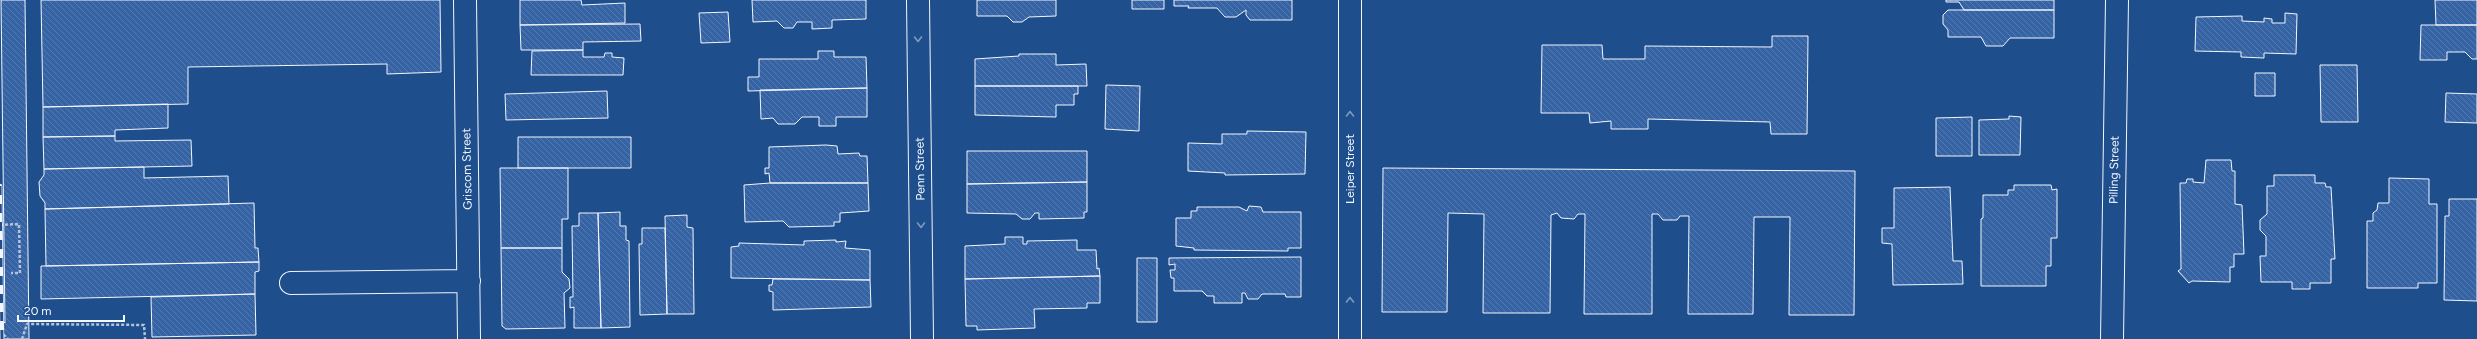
<svg xmlns="http://www.w3.org/2000/svg" width="2477" height="339" font-family="Figtree,sans-serif">
<style>
.building{fill:url(#building-back-hatch);stroke:#f2f6ff}
.lines{fill:none;stroke-linecap:round;stroke-linejoin:round}
.minor-casing{stroke:#f2f6ff;stroke-width:24}
.path{stroke:#b3c4dc;stroke-width:2.5;stroke-dasharray:3 2;stroke-linecap:butt}
.minor{stroke:#1f4e8c;stroke-width:22}
.rail-casing{stroke:#f2f6ff;stroke-width:4.5}
.rail{stroke:#1f4e8c;stroke-width:3;stroke-dasharray:9;stroke-linecap:butt}
.oneway{stroke:#7e9ac0}
.labels{text-anchor:middle;dominant-baseline:central;stroke-width:3;stroke-linejoin:round;paint-order:stroke}
.street-label{font-size:12px;fill:#f2f6ff;stroke:#1f4e8c}
</style>
<defs>
<pattern id="building-back-hatch" width="6" height="6" patternUnits="userSpaceOnUse"><rect width="6" height="6" fill="#3563a3"/><path d="M-1 5l2 2M0 0l6 6M5-1l2 2" fill="none" stroke="#537ab1"/></pattern>
</defs>
<rect width="100%" height="100%" fill="#1f4e8c"/>
<path class="building" d="M1 0H25L29 339H0V318L5 323Z
M41 0H440L441 72 387 74V64L188 67V104L43 107Z
M520 0H581L582 5 625 3V23L520 25Z
M752 0H866V19L832 20V28L812 29V22H797L793 28H784L777 21 753 22Z
M977 0H1056V16L1029 17 1022 22H1013L1007 16H977Z
M1132 0H1164V9H1132Z
M1174 0H1292V20H1250L1246 15V10L1236 17H1225L1217 8H1188L1189 6H1174Z
M1946 0H2054V10H1964L1959 2H1946Z
M2435 0H2477V25H2436Z
M1948 10H2054V38H2010L2003 46H1986L1981 37H1948V30L1943 24V15Z
M728 12 730 42 701 43 699 13Z
M2285 13 2297 14 2296 54 2264 53V58L2241 57V52L2195 51 2196 17 2242 16V21L2264 22V18L2272 19V23H2285Z
M640 24 641 41 583 42V50H521L520 25Z
M2421 25H2477V59H2472L2465 52H2447V60H2420Z
M1772 36H1808L1807 134H1771L1770 122 1648 119V129H1611V121L1590 123 1589 113H1541L1542 45H1602L1603 59H1645V46L1772 47Z
M583 50V57H604L605 53H612V57L624 58 623 75H531L532 51Z
M818 51H834V57H866L867 88 748 91V77H759V59H818Z
M1019 54H1056V65L1086 64 1087 86H975V59L1019 56Z
M2320 65H2357L2358 122H2321Z
M2255 73H2275V96H2255Z
M1106 85 1140 86 1139 131 1105 129Z
M975 86H1078V94H1074V105H1056V117L975 115Z
M867 88V117H836V126H819V117H802L795 124H778L773 118 761 119 760 90Z
M607 91 608 118 506 120 505 94Z
M2446 93 2477 94V123L2445 122Z
M168 104V128L115 130V136L43 137V107Z
M2009 116 2021 117 2020 155H1979V120L2009 119Z
M1972 117V156H1936V118Z
M1247 131 1306 132 1305 174 1225 175V173L1188 171V143L1222 144V134H1247Z
M115 136V141L191 140 192 166 44 169 43 137Z
M518 137H631V168H518Z
M826 145 837 146 838 154 859 153 860 156H867L868 183H770L769 173 765 174V168H769V147Z
M967 151H1087V182L967 184Z
M2206 160H2231L2232 171H2235V204L2242 205 2244 254H2234V267H2230V282L2192 281 2189 283 2178 271 2181 269 2180 183H2186L2187 179H2193V182L2204 183Z
M144 167V178L228 176 229 204 45 209V203L40 196 39 182 44 175V169Z
M500 168H568V219H562V248H501Z
M1383 168 1855 171 1854 315H1789L1790 217H1754L1753 314H1688L1689 216H1680L1677 220H1663L1658 214H1652V314H1584L1585 214H1578L1574 219 1561 218 1557 213 1551 215 1550 313H1483L1484 214 1448 213 1447 312H1382Z
M2274 175H2315V183H2325L2326 187H2331L2335 259H2331V283H2310V289H2292V282H2261L2260 256H2266V236L2260 230V220L2267 214V186H2274Z
M2389 178 2429 179V204H2437V283H2418V288H2367V221H2373V213L2377 210 2378 203H2389Z
M1087 182V212H1084V218L1039 219V213H1035L1030 219H1022L1016 214 967 213V184Z
M770 183H868L869 211 840 213V222H834V226L789 227 783 221 745 222 744 185Z
M2014 185H2051L2052 190 2057 189V238H2051V266H2046V286H1981V219L1983 218V195H2008V190H2014Z
M1950 187 1953 261H1962L1963 284 1893 285 1892 244 1882 243V228H1894V188Z
M2449 199H2477V301L2444 300 2445 216H2449Z
M254 203 255 248H258L259 262 46 266 45 209Z
M1249 206 1261 207 1263 212H1301V248H1288V251L1194 250V248L1176 246V218H1191V211H1197V207H1239L1247 211Z
M620 212V226H626V240L629 241 630 327 601 328 598 213Z
M579 213H598L601 328H574V307L570 308V297H573L572 226H579Z
M687 215V227L693 228 694 314H667L665 216Z
M642 228H665L667 314 640 315 639 244H642Z
M1005 237H1023V244H1027V241L1077 240V250H1096L1097 269 1099 268 1100 276 965 279V246L1005 244Z
M836 240V242L846 241 845 248 870 250V280L731 278V247L739 246V243L804 245V241Z
M501 248H562V272L569 279 570 288 564 293 565 328 506 329 502 326Z
M1301 257V297H1286L1285 294H1262L1258 299H1248L1245 293H1242V303H1214V296H1207L1202 291H1174V278H1171L1170 270H1175V264L1169 265V258Z
M1137 258H1157V322H1137Z
M259 262V271L255 272V294L41 299V266Z
M1100 276V303H1087V308L1034 309 1035 328 977 330V326H966L965 279Z
M773 279 870 280 871 307 773 310V292L769 291V285H772Z
M255 294 256 335 152 337 151 297Z"/>
<g class="lines">
<defs>
<path id="minor" d="M465 0 469 339
M918 0 922 339
M291 283 469 281
M1350 339V0
M2112 339 2117 0"/>
</defs>
<use href="#minor" class="minor-casing"/>
<path class="path" d="M0 225 19 224 20 273H11
M0 331 8 339
M22 339 27 324 144 325 145 339"/>
<use href="#minor" class="minor"/>
<defs>
<path id="rail" d="M0 186 2 339"/>
</defs>
<use href="#rail" class="rail-casing"/>
<use href="#rail" class="rail"/>
</g>
<defs><path id="oneway-chevron" d="M-2-3.5L2.5 0L-2 3.5" fill="none" stroke-width="1.6" stroke-linecap="round" stroke-linejoin="round"/></defs>
<g class="oneway">
<use href="#oneway-chevron" transform="translate(918 39) rotate(89)"/>
<use href="#oneway-chevron" transform="translate(1350 114) rotate(-90)"/>
<use href="#oneway-chevron" transform="translate(921 225) rotate(89)"/>
<use href="#oneway-chevron" transform="translate(1350 300) rotate(-90)"/>
</g>
<g class="labels">
<g class="street-label">
<text transform="translate(467 169) rotate(-91)">Griscom Street</text>
<text transform="translate(920 169) rotate(-91)">Penn Street</text>
<text transform="translate(1350 169) rotate(-90)">Leiper Street</text>
<text transform="translate(2114 170) rotate(-89)">Pilling Street</text>
</g>
</g>
<path d="M18 315v6h106v-6" fill="none" stroke="#f2f6ff" stroke-width="2"/>
<text x="24" y="315" font-size="12" fill="#f2f6ff" stroke="#1f4e8c" stroke-width="3" paint-order="stroke">20 m</text>
</svg>
